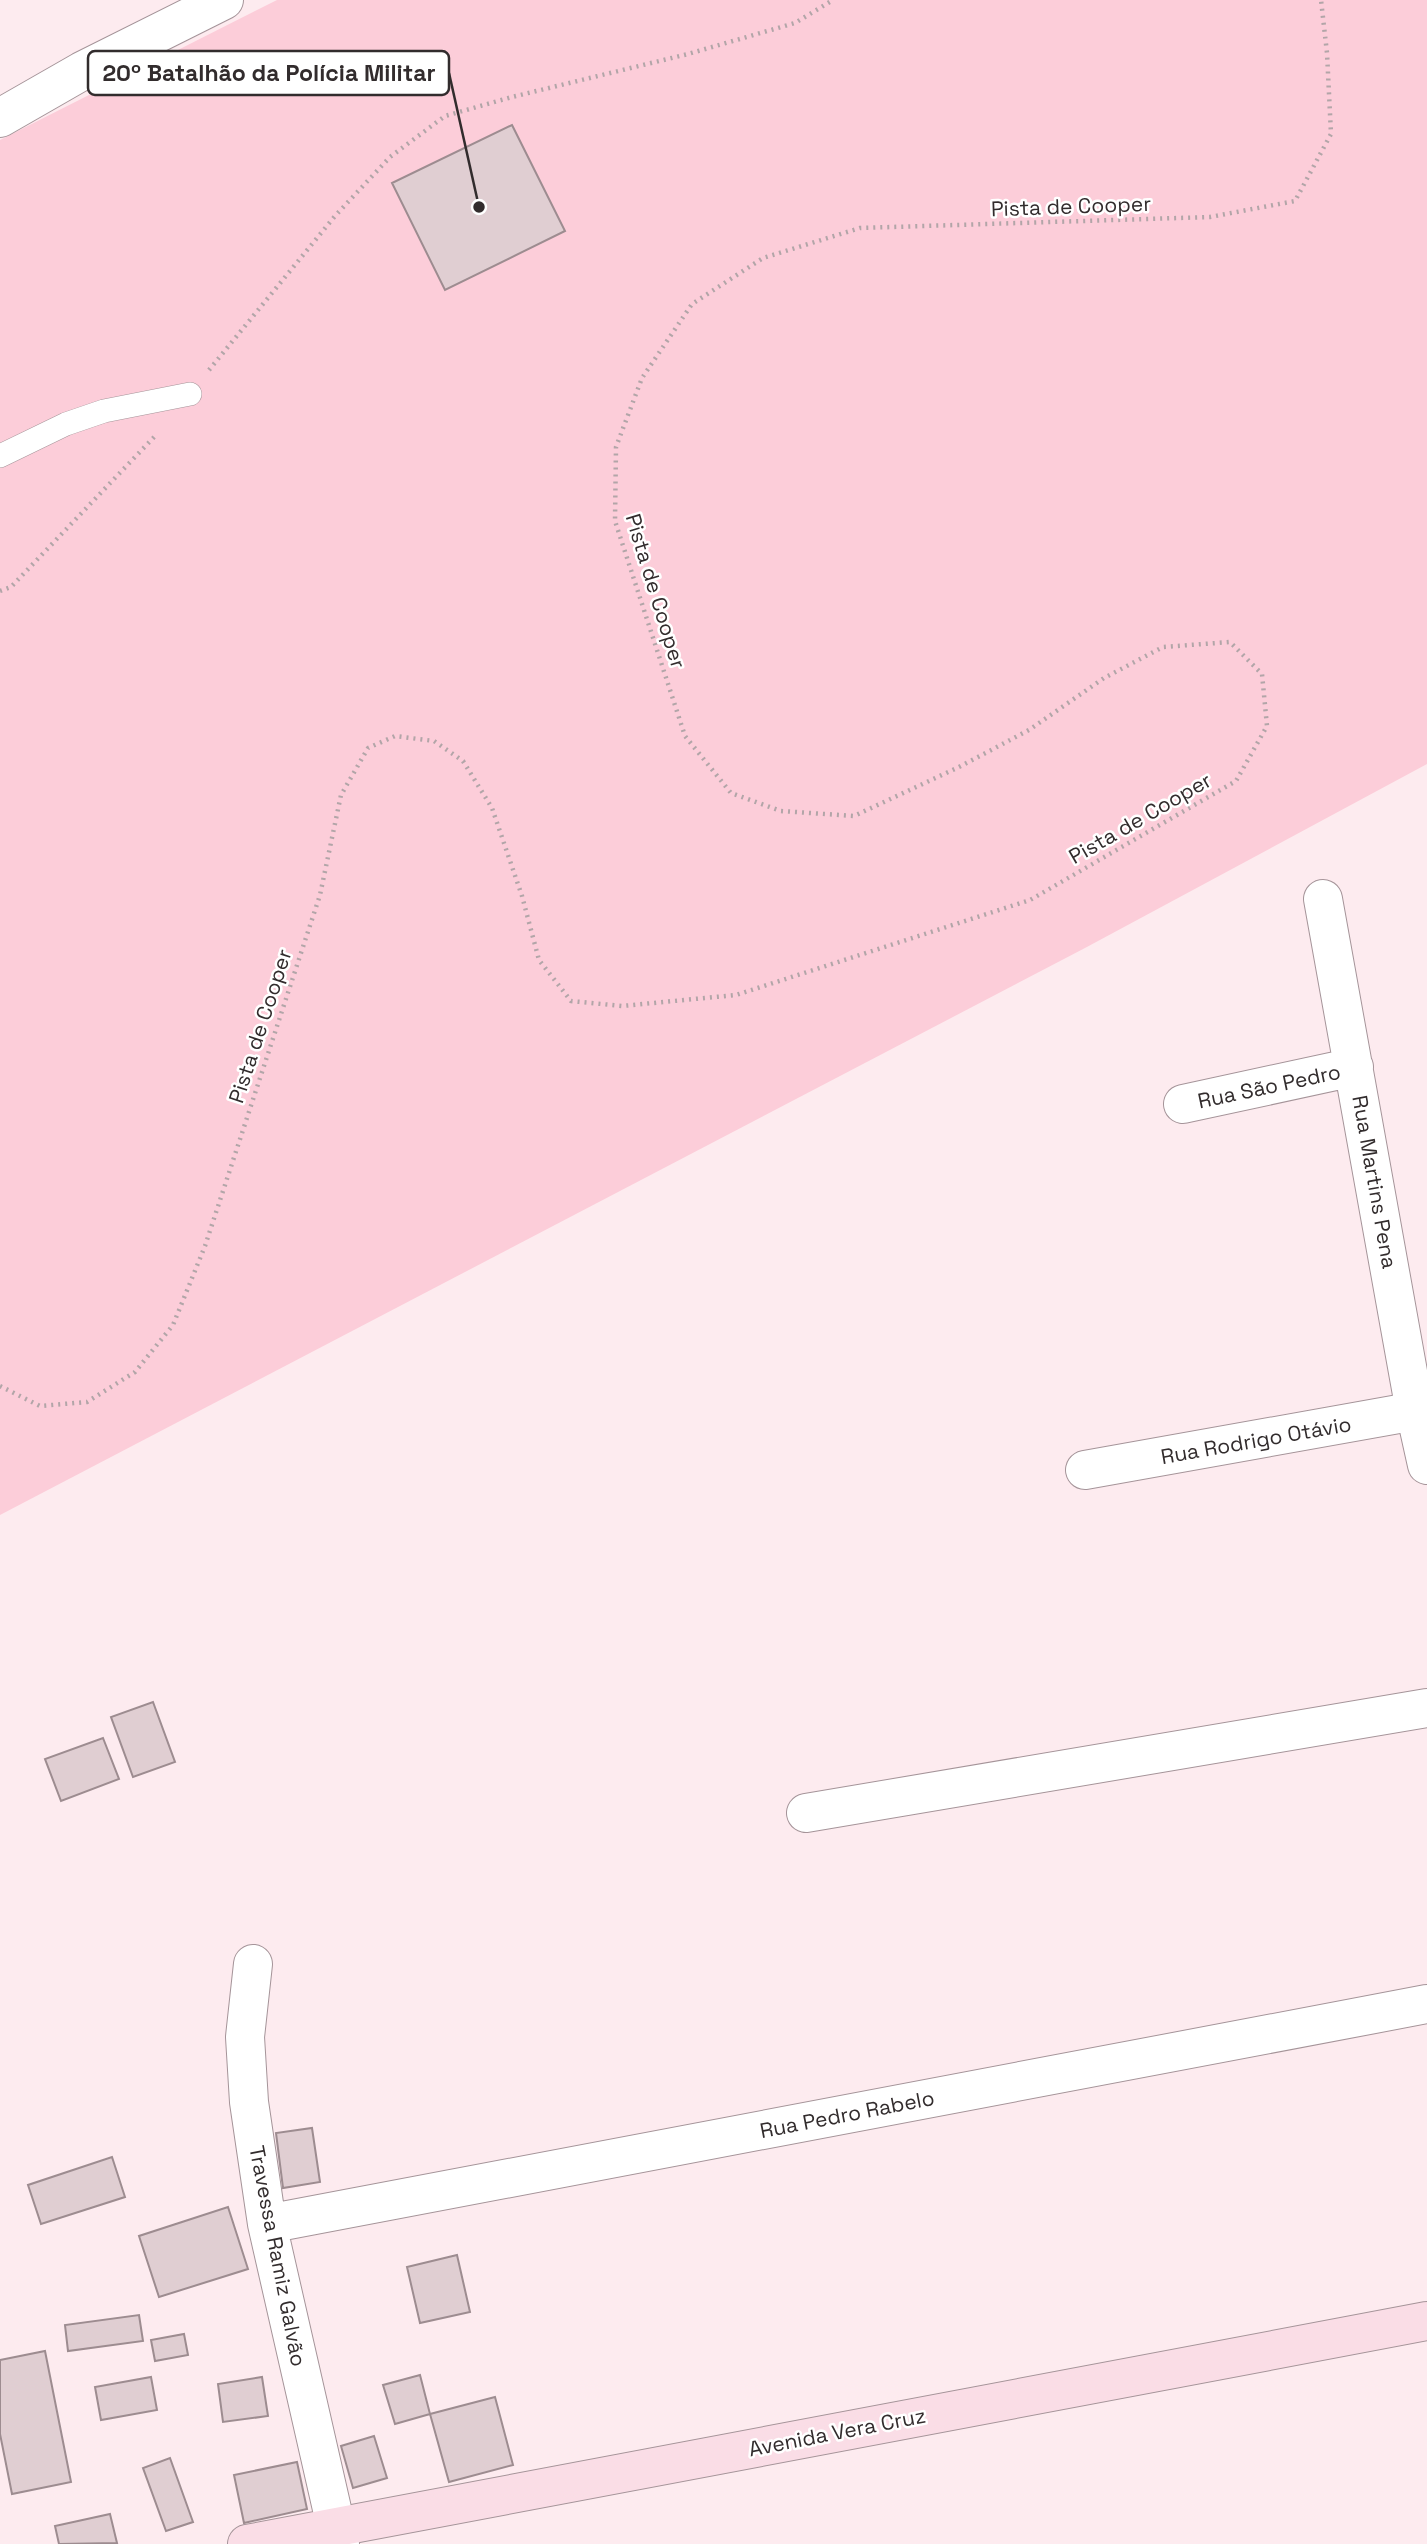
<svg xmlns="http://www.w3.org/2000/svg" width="1427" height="2544" font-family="'Space Grotesk',sans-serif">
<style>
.green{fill:#fccdd9}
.building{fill:#e0ced2;stroke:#9d8c90;stroke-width:2}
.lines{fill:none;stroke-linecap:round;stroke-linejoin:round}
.lane-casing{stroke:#a59499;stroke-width:24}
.street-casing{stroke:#a59499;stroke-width:40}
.secondary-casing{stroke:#a59499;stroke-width:40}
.path{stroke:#b2a5a8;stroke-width:4.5;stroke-dasharray:2 5;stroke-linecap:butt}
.lane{stroke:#fff;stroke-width:23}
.street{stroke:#fff;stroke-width:38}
.secondary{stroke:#fadde6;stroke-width:38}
.labels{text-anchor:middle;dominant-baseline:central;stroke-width:5;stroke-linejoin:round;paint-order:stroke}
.street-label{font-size:21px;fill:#322c2d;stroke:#fff}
.leader{fill:none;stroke:#322c2d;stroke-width:2.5}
.callout-dot{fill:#322c2d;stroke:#fff;stroke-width:2.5}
.callout{fill:#fff;stroke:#322c2d;stroke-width:2.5}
.callout-label{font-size:23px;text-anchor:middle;font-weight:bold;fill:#322c2d}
</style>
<rect width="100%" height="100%" fill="#fdebef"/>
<path class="green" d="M277 0H1427V764L1085 948 0 1515V140Z"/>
<path class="building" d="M512 125 565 231 445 290 392 183Z
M153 1702 175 1762 133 1777 111 1717Z
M103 1738 119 1779 61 1801 45 1759Z
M312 2128 320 2182 283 2188 276 2133Z
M112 2157 125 2197 41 2224 28 2185Z
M228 2207 248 2269 159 2297 139 2236Z
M457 2255 470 2312 420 2323 407 2267Z
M139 2315 143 2341 68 2351 65 2325Z
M184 2334 188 2355 155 2361 151 2340Z
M45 2351 71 2482 12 2494 0 2434V2360Z
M420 2375 430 2414 395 2424 383 2385Z
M151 2377 157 2410 101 2420 95 2387Z
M262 2377 268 2416 223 2422 218 2384Z
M495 2397 513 2465 449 2482 430 2414Z
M374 2436 387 2478 353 2488 341 2446Z
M170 2458 193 2522 166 2531 143 2468Z
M297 2462 307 2509 244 2523 234 2475Z
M110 2514 117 2543 59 2544 55 2526Z"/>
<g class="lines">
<defs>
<path id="lane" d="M0 456 66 424 104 411 190 394"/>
<path id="street" d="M0 118 82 71 224 0
M1323 899 1415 1411 1427 1465
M1183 1104 1354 1067
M1085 1470 1427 1409
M806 1813 1427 1708
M253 1964 245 2037 249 2102 267 2224 340 2544
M267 2224 1427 2004"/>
<path id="secondary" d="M247 2544 1427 2321"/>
</defs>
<use href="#lane" class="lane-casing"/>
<use href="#street" class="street-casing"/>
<use href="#secondary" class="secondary-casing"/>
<path class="path" d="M209 370 335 216 390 157 445 116 512 97 688 54 795 23 833 0
M0 591 11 587 157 434
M0 1386 40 1406 87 1402 135 1372 173 1325 205 1246 320 895 341 795 368 748 395 736 434 741 463 761 492 808 522 896 539 960 571 1001 622 1006 736 995 1030 900 1236 781 1267 726 1262 674 1230 642 1163 647 1104 678 1029 730 959 767 854 816 781 811 731 793 685 736 615 521 616 447 642 378 692 304 763 258 860 228 1210 217 1295 201 1331 134 1327 53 1321 0"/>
<use href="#lane" class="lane"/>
<use href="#street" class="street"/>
<use href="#secondary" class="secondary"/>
</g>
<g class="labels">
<g class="street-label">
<text transform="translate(1071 206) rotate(-2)">Pista de Cooper</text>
<text transform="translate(656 591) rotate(73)">Pista de Cooper</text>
<text transform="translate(1140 818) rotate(-30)">Pista de Cooper</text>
<text transform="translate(260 1026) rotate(-72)">Pista de Cooper</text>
<text transform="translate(1269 1086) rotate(-12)">Rua São Pedro</text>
<text transform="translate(1375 1182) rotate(80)">Rua Martins Pena</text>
<text transform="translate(1256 1440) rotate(-10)">Rua Rodrigo Otávio</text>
<text transform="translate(847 2114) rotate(-11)">Rua Pedro Rabelo</text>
<text transform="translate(278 2256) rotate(79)">Travessa Ramiz Galvão</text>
<text transform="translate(837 2432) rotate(-11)">Avenida Vera Cruz</text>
</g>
</g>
<path class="leader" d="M479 207L449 73"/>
<circle class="callout-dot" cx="479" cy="207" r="7"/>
<rect class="callout" x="88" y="51" width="361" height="44" rx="7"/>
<g class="callout-label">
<text x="269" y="81">20º Batalhão da Polícia Militar</text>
</g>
</svg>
